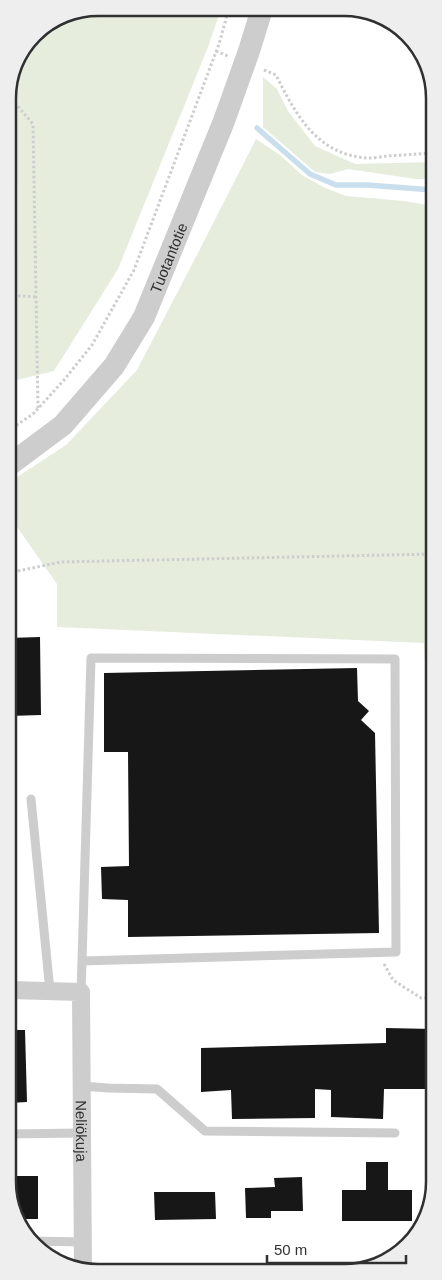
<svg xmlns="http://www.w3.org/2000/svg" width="442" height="1280" font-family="Helvetica,sans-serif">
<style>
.green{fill:#e6eddd}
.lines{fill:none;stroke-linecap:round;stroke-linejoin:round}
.stream{stroke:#c9dfee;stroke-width:5.5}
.building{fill:#171717}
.path{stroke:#cdcdcd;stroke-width:3;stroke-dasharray:2.5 2.5;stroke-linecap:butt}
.service{stroke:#cdcdcd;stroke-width:9}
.minor{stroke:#cdcdcd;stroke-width:18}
.tertiary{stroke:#cdcdcd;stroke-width:22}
.labels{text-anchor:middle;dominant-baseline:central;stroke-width:5;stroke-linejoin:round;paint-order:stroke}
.street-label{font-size:15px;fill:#303030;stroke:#fff}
.rim{fill:none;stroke:#303030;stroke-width:2.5}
</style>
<rect width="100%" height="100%" fill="#fff"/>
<path class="green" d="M98 8H193L220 12 208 47 118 269 54 371 8 382V92L17 58 38 30Z
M263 77 277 89 288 111 315 146 355 164 433 162V179H416L348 169 330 174 315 172 263 127Z
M256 139 280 155 302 175 323 187 346 196 404 201 433 206 434 869 424 643 57 627V584L8 514V483L66 445 137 370 200 249Z"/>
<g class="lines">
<path class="stream" d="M257 128 310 174 336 185H367L433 190"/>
</g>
<path class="building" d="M40 637 41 715 9 716 8 638Z
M357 668 358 701 369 711 361 720 375 733 379 933 128 937V900L102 899 101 867 129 866 128 752H104V673Z
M386 1028 433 1029 432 1089H384L383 1119 331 1117V1090L315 1089V1118L232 1119 231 1090 201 1092V1048L386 1043Z
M9 1030H25L27 1102 9 1103Z
M366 1162H388V1190H412V1221H342V1190H366Z
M9 1176H38V1219H20L9 1200Z
M302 1177 303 1211H271V1218H246L245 1188 275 1187 274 1178Z
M154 1192H215L216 1219 155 1220Z"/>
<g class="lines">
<path class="path" d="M216 51 228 56
M264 70 276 75C296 115 317 155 368 158 374 158 381 157 387 156 402 155 417 154 433 153
M8 95 33 124 38 408
M8 295 36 297
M8 431 33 414 64 380 92 345 134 270 219 44 229 8
M8 573 61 562 433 554
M384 964 393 980 421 998H434"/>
<path class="service" d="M31 799 50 991
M81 992 82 961 91 658 395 659 396 952 82 961
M82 1086 108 1088 157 1089 205 1131 395 1133
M9 1134 82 1133
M31 1241 83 1242"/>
<path class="minor" id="s1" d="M9 990 81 992 83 1271"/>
<path class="tertiary" id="s2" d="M8 466 63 425 114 366 144 317 224 121 249 51 262 9"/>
</g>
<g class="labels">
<g class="street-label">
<text stroke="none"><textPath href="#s2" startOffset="268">Tuotantotie</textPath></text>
<text stroke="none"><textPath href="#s1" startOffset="211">Neliökuja</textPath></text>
</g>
</g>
<path d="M0 0H442V1280H0ZM98 16H344A82 82 0 0 1 426 98V1182A82 82 0 0 1 344 1264H98A82 82 0 0 1 16 1182V98A82 82 0 0 1 98 16Z" fill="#eee" fill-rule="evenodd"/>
<path class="rim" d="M98 16H344A82 82 0 0 1 426 98V1182A82 82 0 0 1 344 1264H98A82 82 0 0 1 16 1182V98A82 82 0 0 1 98 16Z"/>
<path d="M267 1255v8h139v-8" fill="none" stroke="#303030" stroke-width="2.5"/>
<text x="274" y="1255" font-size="15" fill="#303030" stroke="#ffffff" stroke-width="4" paint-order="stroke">50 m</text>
</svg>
